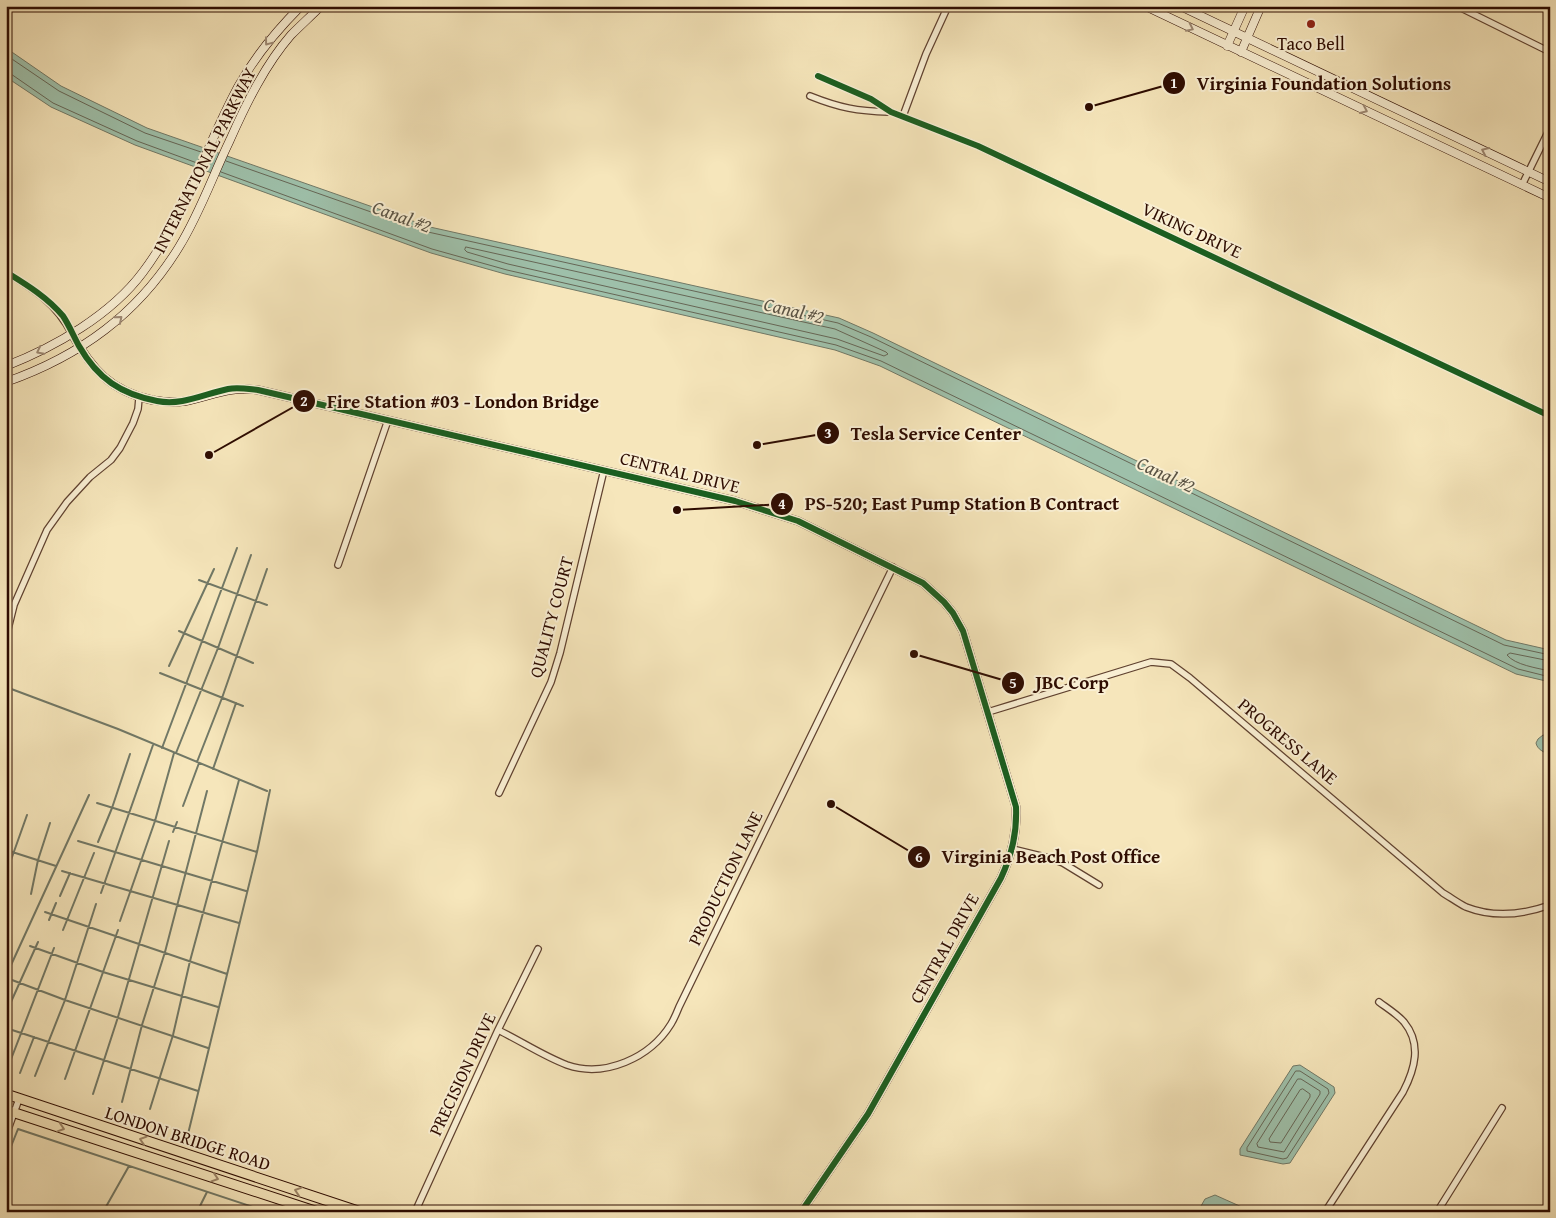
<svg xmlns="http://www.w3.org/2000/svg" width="1556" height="1218" font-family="'Gentium Book Plus',serif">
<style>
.water{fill:#9ec0aa;stroke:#717866}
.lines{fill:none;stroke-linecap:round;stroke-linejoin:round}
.shore{stroke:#666656;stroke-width:1}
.stream{stroke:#717866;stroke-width:2}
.street-casing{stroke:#604230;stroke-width:8}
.secondary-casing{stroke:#2e0c01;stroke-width:9}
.primary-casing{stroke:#2e0c01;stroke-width:11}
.street{stroke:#f9efd3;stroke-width:5.5}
.secondary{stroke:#f9efd3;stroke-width:8}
.primary{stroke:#f6e6bb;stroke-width:9}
.cycleway-casing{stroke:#f9efd3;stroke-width:9}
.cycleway{stroke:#1b5e20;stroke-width:6}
.oneway{stroke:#9e8974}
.oneway2{stroke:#9c8467}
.poi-dot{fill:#8f2418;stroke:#f9efd3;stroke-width:2}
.labels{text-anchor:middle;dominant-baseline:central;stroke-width:4;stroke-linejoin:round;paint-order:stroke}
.poi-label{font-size:18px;fill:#2e0c01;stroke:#f9efd3}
.street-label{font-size:18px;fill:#2e0c01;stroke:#f9efd3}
.water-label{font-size:19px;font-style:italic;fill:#5b5445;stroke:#f9efd3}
.leader{fill:none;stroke:#2e0c01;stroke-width:2}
.callout-dot{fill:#2e0c01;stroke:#f9efd3;stroke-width:2}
.mark-label{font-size:15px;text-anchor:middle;font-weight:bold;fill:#fff}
.callout-label{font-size:19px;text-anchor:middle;font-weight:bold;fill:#2e0c01;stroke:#f9efd3;stroke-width:4;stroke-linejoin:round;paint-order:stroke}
</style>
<rect width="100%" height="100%" fill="#f6e6bb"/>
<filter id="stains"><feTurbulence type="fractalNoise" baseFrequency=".004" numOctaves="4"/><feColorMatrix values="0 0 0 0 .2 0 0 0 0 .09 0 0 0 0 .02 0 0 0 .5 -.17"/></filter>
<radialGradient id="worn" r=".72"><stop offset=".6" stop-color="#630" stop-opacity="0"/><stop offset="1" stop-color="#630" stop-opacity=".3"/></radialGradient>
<path class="water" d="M6 48 61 86 147 128 430 227 839 318 873 333 1506 640 1550 650V682L1516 674 880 366 835 350 505 274 431 253 135 145 51 107 6 77Z
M1543 735 1550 736V754C1544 753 1537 749 1536 743L1538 739Z
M1300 1065 1334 1087 1335 1093 1290 1163 1283 1164 1240 1155V1149L1293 1066Z
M1215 1195 1253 1212H1203L1201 1206 1205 1199Z"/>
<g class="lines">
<path class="shore" d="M6 55 59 91 145 133 201 152
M6 74H11L53 103 137 141 197 163
M226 161 428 232 838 323 871 337 1504 645 1550 655
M221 172 432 249 507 270 836 345 881 361 1518 669 1550 677
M466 247 835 329 886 352 888 354 884 356 837 339 508 264 467 252 465 250Z
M1550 661 1510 653 1507 655C1515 665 1537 668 1550 671
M1296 1071H1300L1328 1089 1329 1093 1287 1158 1283 1159 1247 1151V1148Z
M1298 1079H1301L1320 1091V1094L1284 1152 1258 1147 1257 1144Z
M1303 1089 1310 1094V1097L1281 1143 1270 1142 1269 1139 1300 1090Z"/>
<path class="stream" d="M199 580 267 605
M179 631 253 663
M169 666 214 569
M160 673 243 706
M6 687 118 729 267 791
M162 748 237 548
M176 753 218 648 251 555
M197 762 222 698 267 569
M213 769 236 703
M97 803 257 852 270 790
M183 806 199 763
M173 832 177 822
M78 841 246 891
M98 842 112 808 130 754
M6 850 56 866
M62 871 239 923
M6 874 27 815
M101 893 153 745
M31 894 38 860 50 823
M60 896 70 873
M45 912 227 974
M49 920 56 903
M120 921 155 821 174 753
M63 930 94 853
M30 946 103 972 218 1007
M6 976 89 795
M12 980 65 1000 208 1048
M6 1013 38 942
M6 1028 198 1091
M8 1067 54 948
M20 1073 34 1037
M35 1076 65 1000 96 904
M65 1079 118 930
M93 1094 118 1017 169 841
M122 1102 142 1025 165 952 207 791
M150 1109 173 1035 190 961 239 780
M188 1134 257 852
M6 1159 18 1129 268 1212
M103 1212 129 1166
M197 1212 207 1192"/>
<defs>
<path id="street" d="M1457 6 1550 52
M818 76 871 99 891 112 978 146 1550 416
M810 96C840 108 857 111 889 112
M903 116 926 54 948 6
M1522 185 1550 128
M6 272C35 290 56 303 72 334
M338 565 388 420
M6 637 14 605 47 530 67 502 90 477 111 460 120 448 133 423 138 409 139 398
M988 712 1151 662 1171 664 1190 678 1443 893C1450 897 1458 903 1466 907 1494 918 1522 915 1550 905
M499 793 551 682 560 653 604 470
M1013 849 1049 858 1063 863 1099 885
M498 1030C521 1041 543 1056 567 1065 605 1078 650 1058 671 1024 674 1019 677 1012 679 1007L893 567
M6 1135 19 1099
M415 1212 498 1030 538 949
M1325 1212 1403 1092C1415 1069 1422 1044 1404 1022 1397 1014 1387 1008 1379 1002
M1437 1212 1502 1108"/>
<path id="secondary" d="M1145 6 1550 198
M1180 6 1550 182
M1227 46 1245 6
M1241 52 1261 6
M72 334C92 370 111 391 152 400 163 402 175 403 186 401 214 395 229 386 258 390L735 501 798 521 923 583 944 602 953 613 963 631 1016 807C1017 833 1012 854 1001 878L868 1114 801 1212
M6 366C55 347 111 315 143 272 185 216 205 148 238 87 255 56 276 31 301 6
M6 382C80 356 138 314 179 247 200 213 213 175 230 140 246 104 265 65 291 35 301 25 311 16 321 6"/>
<path id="primary" d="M6 1094 361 1212
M6 1110 318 1212"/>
</defs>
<use href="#street" class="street-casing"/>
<use href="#secondary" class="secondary-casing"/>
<use href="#primary" class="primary-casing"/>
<use href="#street" class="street"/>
<use href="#secondary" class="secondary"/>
<use href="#primary" class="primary"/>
<defs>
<path id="cycleway" d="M818 76 871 99 891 112 978 146 1550 416
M6 272C27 285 47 297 63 316 69 325 74 337 79 346 98 379 121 394 157 401 182 406 204 394 228 389 238 387 248 389 258 390L735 501 798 521 923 583 944 602 953 613 963 631 1016 807C1017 833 1012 854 1001 878L868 1114 801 1212"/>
</defs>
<use href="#cycleway" class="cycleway-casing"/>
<use href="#cycleway" class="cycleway"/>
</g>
<defs><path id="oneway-chevron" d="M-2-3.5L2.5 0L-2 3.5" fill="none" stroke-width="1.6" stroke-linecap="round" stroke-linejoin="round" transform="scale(1.25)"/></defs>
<g class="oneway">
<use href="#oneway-chevron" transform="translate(1190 28) rotate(26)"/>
<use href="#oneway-chevron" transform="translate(268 42) rotate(127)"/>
<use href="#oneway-chevron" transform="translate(1364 110) rotate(25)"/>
<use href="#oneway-chevron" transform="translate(1485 151) rotate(-155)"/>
<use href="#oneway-chevron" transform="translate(119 319) rotate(-40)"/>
<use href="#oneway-chevron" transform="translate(40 351) rotate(153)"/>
</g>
<g class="oneway2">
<use href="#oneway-chevron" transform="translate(61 1128) rotate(18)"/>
<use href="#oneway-chevron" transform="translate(143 1140) rotate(-162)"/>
<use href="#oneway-chevron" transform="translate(215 1178) rotate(18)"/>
<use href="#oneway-chevron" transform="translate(298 1191) rotate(-162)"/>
</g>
<circle class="poi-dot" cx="1311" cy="24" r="5"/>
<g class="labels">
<g class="poi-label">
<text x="1311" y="43">Taco Bell</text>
</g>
<g class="street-label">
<text transform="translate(204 160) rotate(-63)">INTERNATIONAL PARKWAY</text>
<text transform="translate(1192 230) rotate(25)">VIKING DRIVE</text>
<text transform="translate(680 472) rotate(14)">CENTRAL DRIVE</text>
<text transform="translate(551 617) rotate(-75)">QUALITY COURT</text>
<text transform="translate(1288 741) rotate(40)">PROGRESS LANE</text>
<text transform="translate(725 878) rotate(-64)">PRODUCTION LANE</text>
<text transform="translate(944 948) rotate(-61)">CENTRAL DRIVE</text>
<text transform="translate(462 1074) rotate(-65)">PRECISION DRIVE</text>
<text transform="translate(188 1138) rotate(18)">LONDON BRIDGE ROAD</text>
</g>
<g class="water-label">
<text transform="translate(402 216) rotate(20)">Canal #2</text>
<text transform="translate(794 310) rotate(13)">Canal #2</text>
<text transform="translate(1166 474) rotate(25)">Canal #2</text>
</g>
</g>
<path class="leader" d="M1089 107L1174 83M209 455L304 401M757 445L828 433M677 510L782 504M914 654L1013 683M831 804L919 857"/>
<g class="callout-dot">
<circle cx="1089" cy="107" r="5"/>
<circle cx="209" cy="455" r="5"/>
<circle cx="757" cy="445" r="5"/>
<circle cx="677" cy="510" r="5"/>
<circle cx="914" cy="654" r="5"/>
<circle cx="831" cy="804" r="5"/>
<circle cx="1174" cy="83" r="12"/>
<circle cx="304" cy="401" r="12"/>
<circle cx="828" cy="433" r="12"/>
<circle cx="782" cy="504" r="12"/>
<circle cx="1013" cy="683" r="12"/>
<circle cx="919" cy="857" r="12"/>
</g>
<g class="mark-label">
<text x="1174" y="88">1</text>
<text x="304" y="406">2</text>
<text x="828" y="438">3</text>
<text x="782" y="509">4</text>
<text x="1013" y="688">5</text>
<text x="919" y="862">6</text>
</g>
<g class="callout-label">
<text x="1324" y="90">Virginia Foundation Solutions</text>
<text x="463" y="408">Fire Station #03 - London Bridge</text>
<text x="936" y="440">Tesla Service Center</text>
<text x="962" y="510">PS-520; East Pump Station B Contract</text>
<text x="1072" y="689">JBC Corp</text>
<text x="1051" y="863">Virginia Beach Post Office</text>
</g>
<rect width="1556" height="1218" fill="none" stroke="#f6e6bb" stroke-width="25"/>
<rect x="8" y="8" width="1541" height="1203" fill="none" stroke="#2e0c01" stroke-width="2.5"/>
<rect x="12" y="12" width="1531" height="1193" fill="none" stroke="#2e0c01"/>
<rect width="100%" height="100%" filter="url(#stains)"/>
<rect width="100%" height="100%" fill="url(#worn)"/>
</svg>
